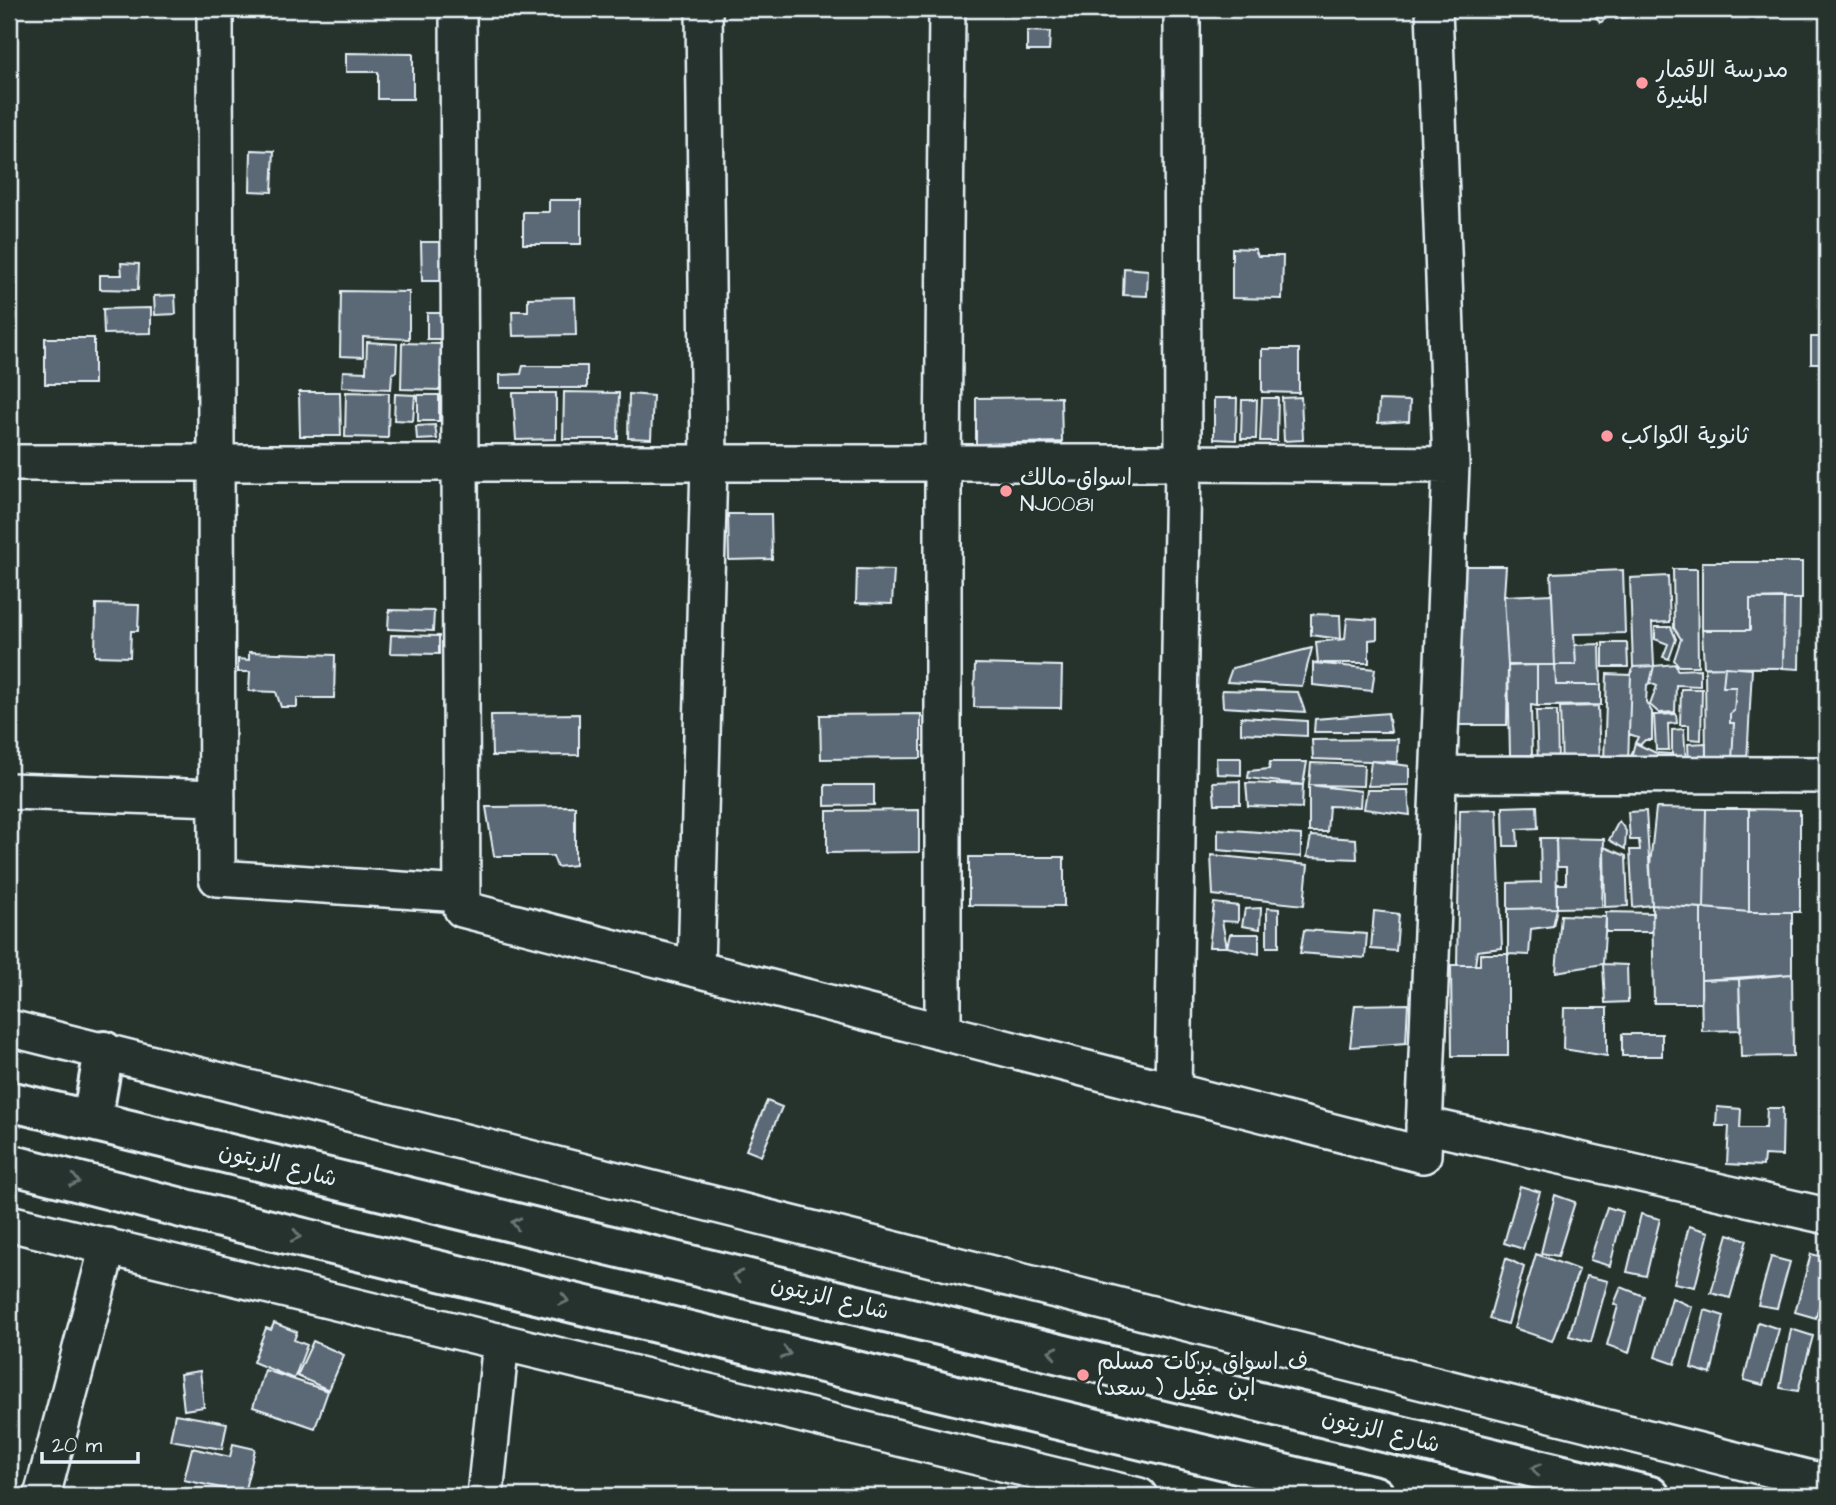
<svg xmlns="http://www.w3.org/2000/svg" width="1836" height="1505" font-family="'Architects Daughter','Playpen Sans Arabic',sans-serif">
<style>
.building{fill:#5a6975;stroke:#e8f1f8;stroke-width:2}
.lines{fill:none;stroke-linecap:round;stroke-linejoin:round}
.minor-casing{stroke:#e8f1f8;stroke-width:40}
.major-casing{stroke:#e8f1f8;stroke-width:44}
.minor{stroke:#26332d;stroke-width:35}
.major{stroke:#26332d;stroke-width:38}
.oneway{stroke:#6a7674}
.poi-dot{fill:#ff9aa2;stroke:#26332d;stroke-width:2.5}
.labels{text-anchor:middle;dominant-baseline:central;stroke-width:5;stroke-linejoin:round;paint-order:stroke}
.poi-label{font-size:23px;fill:#e8f1f8;stroke:#26332d;text-anchor:start}
.street-label{font-size:23px;fill:#e8f1f8;stroke:#26332d}
</style>
<rect width="100%" height="100%" fill="#26332d"/>
<filter id="ink" filterUnits="userSpaceOnUse"><feTurbulence type="fractalNoise" baseFrequency=".0143" numOctaves="2"/><feDisplacementMap in="SourceGraphic" scale="14" xChannelSelector="R" yChannelSelector="G"/><feConvolveMatrix kernelMatrix="1 2 1 2 8 2 1 2 1" color-interpolation-filters="sRGB"/></filter>
<g filter="url(#ink)">
<path class="building" d="M1595 9H1606L1610 15 1600 23 1592 11Z
M1613 9H1644L1645 13 1616 19Z
M1027 31 1050 32 1049 51H1027Z
M346 53 413 54V99H378V72H346Z
M251 150 274 151 272 192 250 191Z
M549 200H581V244H523V212H549Z
M421 242H441L443 281H422Z
M1232 248 1255 249 1258 256H1283L1282 299 1232 298Z
M121 263 139 264 138 290 100 289V275H122Z
M1124 268 1148 270 1147 296 1123 295Z
M341 291 409 292V339L363 337V357L340 356Z
M175 295 176 314 155 315 154 296Z
M575 297 576 335 513 336 512 311H528V298Z
M151 308V333L104 334 103 309Z
M427 313H445V339H427Z
M1811 337H1827V363H1811Z
M45 338H94V384H45Z
M367 342 397 344 396 371 392 374 391 389 342 387 343 371 366 372Z
M402 343 441 344 440 390 401 389Z
M1262 349H1299V393L1262 392Z
M523 366H587V388H500V375L521 374Z
M299 392H340L341 436H300Z
M346 392 389 393 388 438 345 437Z
M564 392 619 393 618 439H563Z
M513 393H556V439L516 440Z
M395 394 415 395 413 421 394 420Z
M629 394 653 396 651 439 628 438Z
M418 395H439V421H418Z
M1061 397 1062 442 976 444V398Z
M1301 397 1303 440 1284 441 1282 398Z
M1214 398H1237L1236 440 1214 439Z
M1262 398H1278L1277 441H1260Z
M1242 400H1257L1256 439H1241Z
M1379 400 1410 401 1409 421 1378 423Z
M435 425 437 439 417 440 416 426Z
M728 514H771L772 559 729 560Z
M1702 562H1802V599H1750V630H1702Z
M1452 566H1506L1504 596 1508 665 1507 725H1452Z
M857 569 894 570 892 604 856 603Z
M1673 569H1697L1698 666H1679L1674 660 1681 639 1674 628Z
M1623 570 1625 633 1574 634 1576 665H1555L1551 573Z
M1668 576 1670 622 1652 623 1654 666 1633 667 1630 578Z
M1552 594 1555 665H1508L1504 596Z
M1784 598 1783 668 1704 667 1702 630H1750V599Z
M1784 599H1800L1799 669 1783 668Z
M96 604 139 605 138 631H131L130 657 95 656Z
M389 610 434 611 433 631 388 629Z
M1311 614 1340 615 1341 639 1311 635Z
M1347 618 1377 620V639L1369 640V663H1318L1316 642 1345 639Z
M1655 627H1671L1676 639 1669 659 1663 657 1668 644 1655 639Z
M391 635 439 636V654L390 653Z
M1603 643H1627L1628 667H1603Z
M1600 644 1601 685H1556L1555 665H1576L1575 645Z
M1312 648 1302 686 1227 682 1232 668Z
M249 652 335 655 334 698H297V707H281L276 692 249 691 250 672H238V659L249 660Z
M1313 663 1375 669 1372 691 1313 685Z
M975 664 1062 666 1061 708 974 707Z
M1676 664 1677 670 1700 669V686L1676 685 1675 712 1659 713 1650 705 1657 686 1650 683 1654 666Z
M1537 665V706L1531 705 1532 755H1510L1508 666Z
M1537 665H1555L1556 685H1601V705L1537 706Z
M1654 666 1650 683 1647 685 1646 702 1652 712V740H1645L1640 745 1635 743 1638 737 1629 734 1631 675 1633 667Z
M1725 667 1752 669 1747 761 1732 760 1734 723H1730V714L1734 711 1736 687H1723Z
M1725 667 1723 687H1736L1734 711 1730 714V723H1734L1732 760 1706 763 1705 668Z
M1607 674 1631 675 1628 763H1604Z
M1681 689H1702L1701 740 1689 739V725H1680Z
M1222 690 1298 692 1305 712 1223 707Z
M1598 706 1600 765 1562 766 1560 707Z
M1536 711H1557L1558 764 1538 765Z
M1388 713 1391 732H1314L1315 719Z
M579 714V755L492 756 491 715Z
M921 714V758L821 759 820 715Z
M1676 714 1677 723 1668 724 1669 750H1656L1654 715Z
M1241 717 1307 721V736L1241 733Z
M1684 729 1686 764 1630 761 1635 743 1656 753 1672 754V730Z
M1398 739 1397 762 1313 759 1312 740Z
M1706 743V763L1689 764 1688 744Z
M1216 758H1241V775L1217 774Z
M1371 761 1409 766V785L1368 786Z
M1270 762H1307L1303 785 1248 778 1249 771 1269 769Z
M1311 763 1364 765 1363 786 1309 785Z
M1240 781V804H1215L1213 782Z
M1246 783 1303 785 1302 808 1248 806Z
M825 785H874V805L825 806Z
M1309 785 1361 791 1360 807 1329 806 1327 832H1309Z
M1367 790H1408L1410 815 1364 809Z
M575 806V865L557 867 553 856H494L486 807Z
M1537 806 1538 828 1517 829 1518 846H1504L1503 807Z
M1656 808 1706 809 1704 908 1652 905 1650 865Z
M1497 809 1502 948 1477 951 1475 965H1457L1460 810Z
M1706 809H1749V912L1704 908Z
M1749 809 1800 810V912H1749Z
M919 810V852L827 853V811Z
M1646 811 1652 905 1633 907 1630 850H1640L1639 840H1630L1628 812Z
M1619 821 1626 831 1625 849 1609 840Z
M1218 829 1301 835V857L1218 850Z
M1311 836 1356 839 1357 859 1307 857Z
M1540 838H1556L1557 908 1508 909V883L1541 882Z
M1556 838 1604 839 1602 907 1557 908V884H1566V867H1557Z
M1604 847 1626 856 1628 906 1605 907Z
M1211 855 1308 865 1304 905 1213 895Z
M969 857H1064V906L969 905Z
M1214 903 1238 906V922L1222 921 1227 947H1209Z
M1652 905 1701 908V1003H1654Z
M1261 908 1260 929 1242 926 1245 909Z
M1267 908 1279 909V947H1267Z
M1557 908 1553 926 1531 929 1529 955 1508 954V909Z
M1701 908 1749 912H1792V974L1701 980Z
M1374 911 1399 914 1396 951 1371 949Z
M1606 912 1653 913 1652 932H1606Z
M1561 915 1606 917 1603 964 1556 972Z
M1304 930 1367 934 1365 958 1300 953Z
M1230 934H1259V954L1227 947Z
M1480 954H1508V1056H1452L1451 965H1480Z
M1603 964 1627 965 1628 1002 1605 1003Z
M1792 974 1793 1056 1741 1057 1739 979Z
M1739 979 1741 1030 1702 1031 1701 980Z
M1408 1004 1406 1043 1350 1047 1355 1005Z
M1564 1008H1607V1056L1563 1049Z
M1622 1034H1662V1056H1622Z
M767 1101 782 1107 761 1156 746 1150Z
M1717 1107 1741 1109 1740 1128H1766L1767 1108H1783L1782 1156 1764 1155 1763 1166 1727 1164 1729 1126H1716Z
M1520 1186 1540 1192 1523 1249 1504 1243Z
M1555 1195 1575 1202 1558 1256 1541 1253Z
M1607 1207 1623 1212 1610 1266 1590 1260Z
M1641 1214 1660 1219 1646 1276 1627 1272Z
M1689 1226 1709 1232 1695 1287 1674 1283Z
M1728 1234 1747 1240 1730 1298 1711 1293Z
M1536 1254 1579 1270 1552 1341 1514 1328Z
M1811 1254 1827 1258V1272L1816 1318 1795 1312Z
M1771 1257 1790 1262 1777 1308 1758 1305Z
M1506 1258 1524 1267 1508 1324 1489 1319Z
M1586 1276 1608 1281 1591 1342 1569 1336Z
M1621 1287 1644 1296 1629 1353 1607 1345 1618 1306 1614 1304Z
M1672 1298 1692 1307 1675 1364 1655 1357Z
M1705 1310 1724 1316 1711 1374 1691 1368Z
M1758 1322 1779 1329 1763 1385 1744 1380Z
M274 1323 297 1332 294 1340 307 1345 294 1379 253 1362 266 1328 271 1330Z
M1791 1329 1813 1336 1798 1391 1780 1388Z
M313 1341 344 1355 329 1390 297 1376Z
M265 1370 328 1391 315 1428 253 1407Z
M200 1371 204 1407 184 1410 180 1374Z
M175 1414 227 1423 222 1449 170 1440Z
M233 1444 255 1449 244 1493 184 1480 192 1448 230 1457Z"/>
<g class="lines">
<defs>
<path id="minor" d="M215 9 217 878 462 894
M458 9 462 909 1423 1155 1451 465 1434 9
M9 463H1183L1451 465
M1438 774 1827 775
M9 791 217 798
M696 969 709 463 704 9
M9 1028 1827 1483
M943 1032V464L947 9
M1173 1091 1183 463 1182 9
M1424 1125 1827 1216
M9 1223 1139 1496
M42 1496 108 1246
M485 1496 501 1341"/>
<path id="major" d="M9 1101 1650 1496
M92 1120 104 1051
M9 1164 229 1220 1375 1496"/>
</defs>
<use href="#minor" class="minor-casing"/>
<use href="#major" class="major-casing"/>
<use href="#minor" class="minor"/>
<use href="#major" class="major"/>
</g>
<defs><path id="oneway-chevron" d="M-2-3.5L2.5 0L-2 3.5" fill="none" stroke-width="1.6" stroke-linecap="round" stroke-linejoin="round" transform="scale(1.75)"/></defs>
<g class="oneway">
<use href="#oneway-chevron" transform="translate(75 1181) rotate(14)"/>
<use href="#oneway-chevron" transform="translate(516 1223) rotate(-166)"/>
<use href="#oneway-chevron" transform="translate(296 1236) rotate(13)"/>
<use href="#oneway-chevron" transform="translate(737 1276) rotate(-166)"/>
<use href="#oneway-chevron" transform="translate(564 1300) rotate(13)"/>
<use href="#oneway-chevron" transform="translate(1053 1352) rotate(-166)"/>
<use href="#oneway-chevron" transform="translate(786 1353) rotate(13)"/>
<use href="#oneway-chevron" transform="translate(1536 1469) rotate(-166)"/>
</g>
</g>
<g class="poi-dot">
<circle cx="1642" cy="83" r="7"/>
<circle cx="1607" cy="436" r="7"/>
<circle cx="1006" cy="491" r="7"/>
<circle cx="1083" cy="1375" r="7"/>
</g>
<g class="labels">
<g class="poi-label">
<text x="1656" y="70">مدرسة الاقمار<tspan x="1656" dy="26">المنيرة</tspan></text>
<text x="1621" y="436">ثانوية الكواكب</text>
<text x="1020" y="478">اسواق مالك<tspan x="1020" dy="26">NJ0081</tspan></text>
<text x="1097" y="1362">ف اسواق بركات مسلم<tspan x="1097" dy="26">ابن عقيل ( سعد)</tspan></text>
</g>
<g class="street-label">
<text transform="translate(278 1165) rotate(14)">شارع الزيتون</text>
<text transform="translate(830 1298) rotate(14)">شارع الزيتون</text>
<text transform="translate(1381 1431) rotate(14)">شارع الزيتون</text>
</g>
</g>
<rect width="1836" height="1505" fill="none" stroke="#26332d" stroke-width="35"/>
<rect x="18" y="18" width="1801" height="1470" fill="none" stroke="#e8f1f8" stroke-width="2.5" filter="url(#ink)"/>
<path d="M42 1452v10h96v-10" fill="none" stroke="#e8f1f8" stroke-width="3.5"/>
<text x="52" y="1452" font-size="21" fill="#e8f1f8" stroke="#26332d" stroke-width="5" paint-order="stroke">20 m</text>
</svg>
